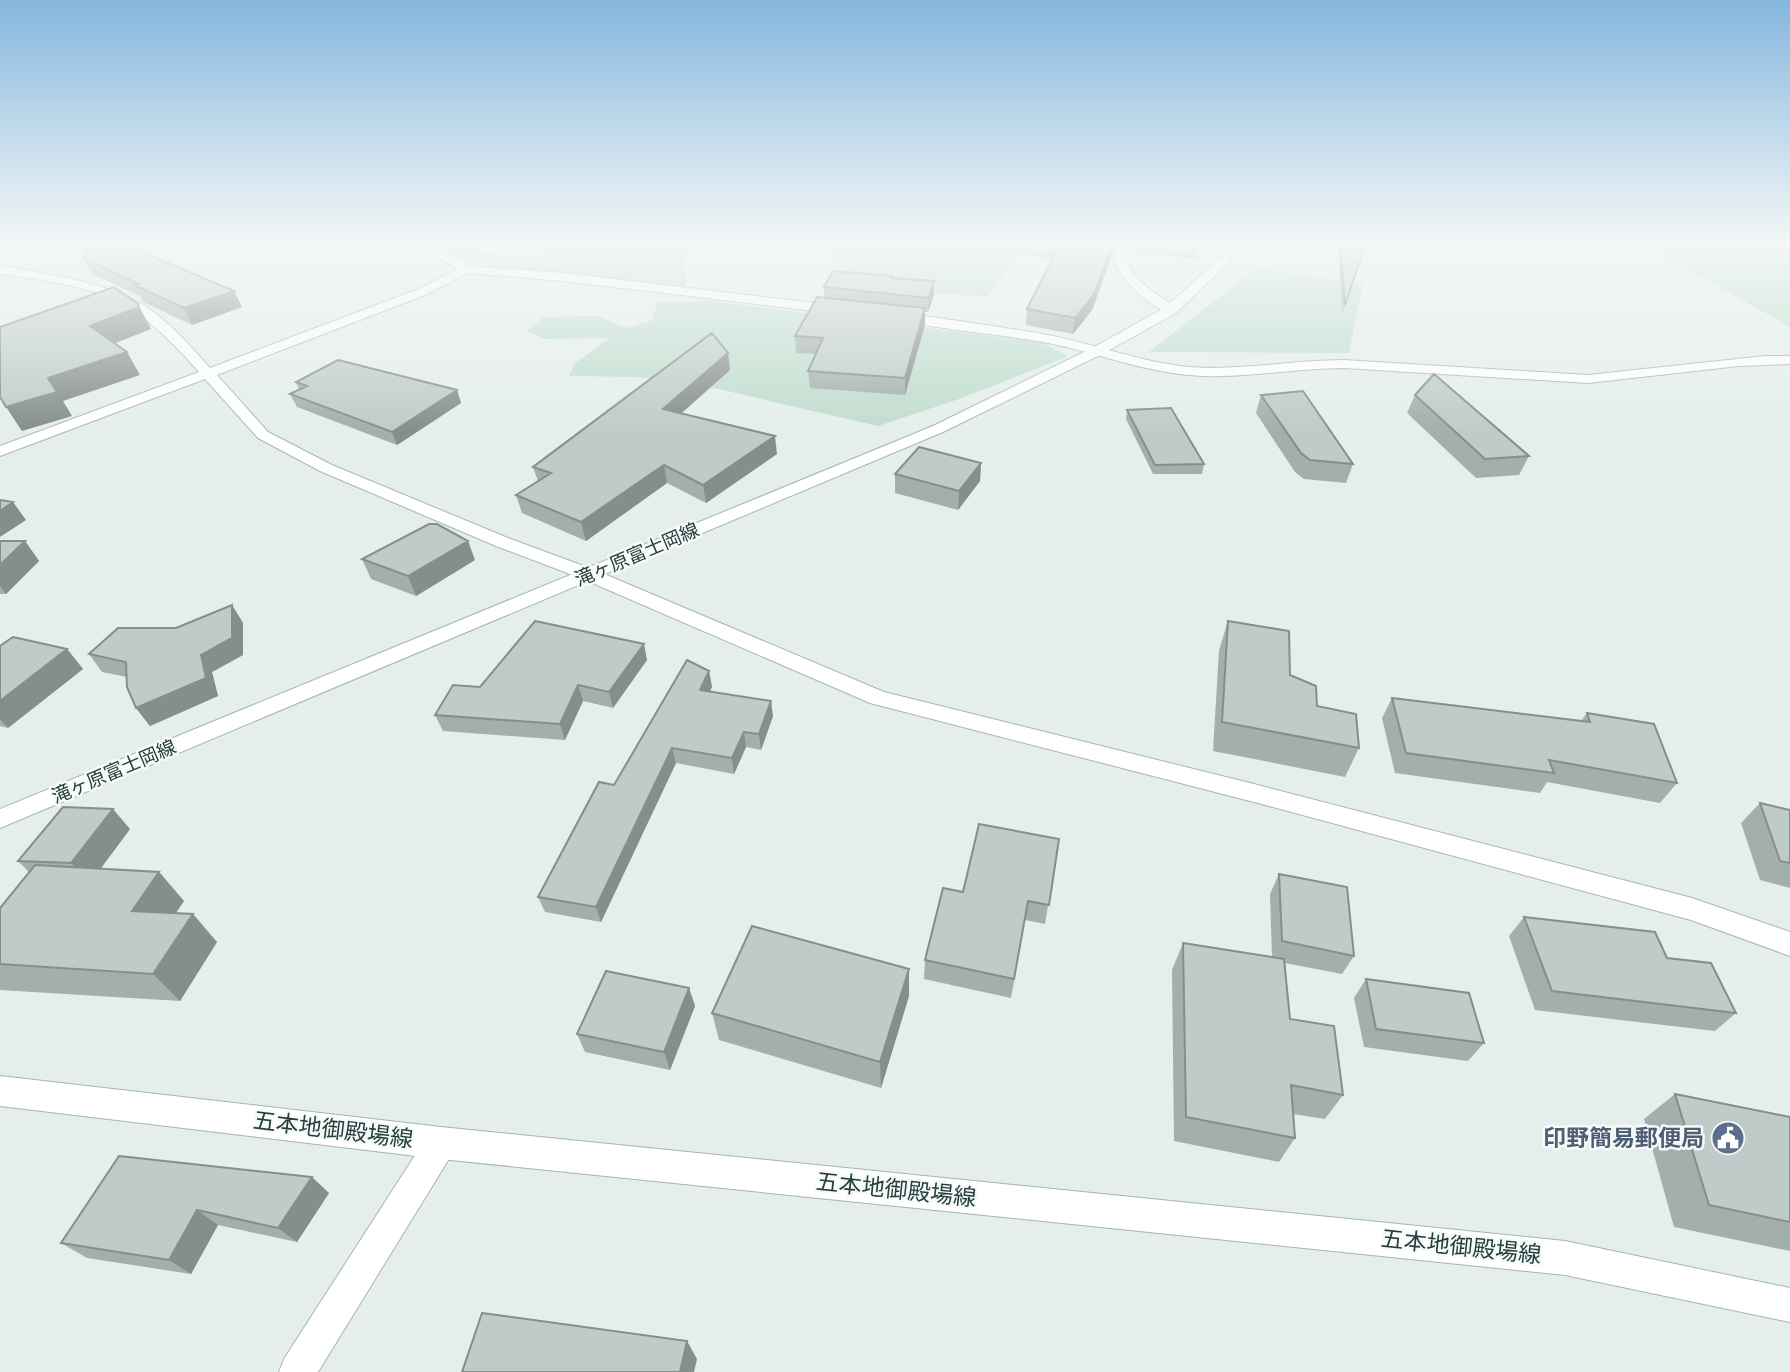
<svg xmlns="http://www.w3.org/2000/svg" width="1790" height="1372" font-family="'Nunito Sans','Noto Sans JP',sans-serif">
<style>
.green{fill:#c0ddce}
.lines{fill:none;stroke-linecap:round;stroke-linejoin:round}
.minor-casing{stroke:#a8b6b4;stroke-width:2}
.secondary-casing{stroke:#a1b6b3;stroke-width:2}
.minor{fill:#fff;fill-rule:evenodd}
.secondary{fill:#fff;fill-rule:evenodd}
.wall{fill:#a3afac}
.shaded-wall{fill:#858e8c}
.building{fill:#becbc8;stroke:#858e8c;stroke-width:2}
.labels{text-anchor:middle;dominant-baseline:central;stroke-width:5;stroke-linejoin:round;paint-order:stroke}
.street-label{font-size:19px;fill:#253f3d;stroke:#f6faf9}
.near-street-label{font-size:23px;fill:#253f3d;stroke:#f6faf9}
.near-service-label{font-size:23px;font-weight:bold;fill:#4e5e75;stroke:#f6faf9;text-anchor:end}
</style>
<rect width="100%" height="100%" fill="#e5eeec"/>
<path class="green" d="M658 240H701L685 253 686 290 508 270 470 262 440 251 461 248 525 257 551 247 651 243Z
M827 240H1018L1020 252 987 297 889 289 841 276Z
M1636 240H1790V327Z
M1255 269 1363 283 1349 353 1149 352Z
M709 301 1041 342 1068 356 959 399 878 426 701 385 637 377 569 376 575 363 610 338 545 339 526 331 544 317 597 316 627 328 653 320 657 303Z"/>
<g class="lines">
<defs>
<path id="minor" d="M418 240H430V244L469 266 564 273 839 306 845 310 839 314 564 281 468 273 425 295 217 375 268 432 332 465 508 538 597 571 884 692 1254 784 1692 898 1790 932V956L1691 920 1254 802 870 703 583 579 496 546 320 471 258 438 205 379 0 456V446L199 372C176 346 152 321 122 303 89 285 37 280 0 274V266C43 273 87 279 128 297 159 310 188 343 210 368L416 290 458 269 420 248Z
M1114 240H1126C1122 276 1149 289 1176 307V313C1158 316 1119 279 1115 262 1112 255 1113 248 1114 240Z
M899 312C948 320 998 326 1048 335 1095 344 1140 362 1189 367 1241 371 1292 360 1344 360L1588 375 1765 356H1790V364L1739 366 1588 383 1344 368C1292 368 1241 380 1189 375 1141 371 1095 352 1048 343 997 333 945 331 894 319L893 316Z
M441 1127 452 1132 457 1143 452 1154 318 1372H279L284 1359 430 1132Z"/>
<path id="secondary" d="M1239 240H1252L1176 313 1104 353 943 432 0 828V809L933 426 1094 347 1166 307Z
M0 1076 441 1127 1565 1241 1790 1288V1322L1565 1275 441 1159 0 1106Z"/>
</defs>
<use href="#minor" class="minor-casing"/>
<use href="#secondary" class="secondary-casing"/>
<use href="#minor" class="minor"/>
<use href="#secondary" class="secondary"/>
</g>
<path class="wall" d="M1021 240H1113L1111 258 1092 310 1073 334 1026 325 1027 309 1052 259 1020 254Z
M1128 240H1201L1196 259 1129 251Z
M1338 240H1368L1342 314Z
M83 259 242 307 192 325 143 302 140 296 92 274Z
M892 278 934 295 928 312H925V325L905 395 810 388 808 371 816 354 796 353 795 336 824 298V287Z
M730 370 681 413 777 454 706 503 667 483 586 541 522 513 516 495 538 481 533 467Z
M296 382 457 390 461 403 397 445 297 407 290 394 299 390Z
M1261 395 1353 464 1346 483 1304 479 1295 472 1256 413Z
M1415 395 1529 456 1519 475 1476 478 1407 413Z
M1127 410 1204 464 1202 474H1153L1126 419Z
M981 463 980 481 958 510 895 493V474Z
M0 541H25L39 561 6 594H0Z
M362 559 475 560 416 596 371 579Z
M232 605 243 623V655L212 672 218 696 150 726 136 708 127 677 102 672 89 654 176 628Z
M1228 621 1290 675 1317 706 1359 748 1345 777 1213 751 1219 650Z
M0 646 67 649 83 669 8 728 0 726Z
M647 660 613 708 583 701 565 740 443 731 435 715 480 687Z
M709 671 712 687 710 691 773 716 761 750 746 747 734 774 676 763 601 922 545 912 538 897 614 785Z
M1392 698 1581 721 1587 713 1677 783 1660 803 1547 782 1540 793 1395 773 1382 718Z
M1760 803 1790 810V888L1760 880 1741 823Z
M130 829 100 869 159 872 184 901 176 913 217 942 180 1001 0 990V964L29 872 18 861Z
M1059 839 1045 924 1025 920 1011 998 924 979 925 960 963 892Z
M1279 874 1354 956 1342 974 1285 963 1290 1019 1343 1095 1325 1119 1293 1114 1295 1138 1279 1162 1174 1141 1172 970 1183 943 1272 957 1270 894Z
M1524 917 1667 958 1736 1013 1715 1031 1535 1010 1509 936Z
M1366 979 1484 1043 1468 1061 1364 1047 1354 998Z
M689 988 695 1006 670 1070 585 1052 577 1034Z
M909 996 881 1088 719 1040 712 1013Z
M1675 1094 1790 1117V1251L1674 1227 1644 1119Z
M119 1156 329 1193 297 1242 218 1225 191 1274 87 1258 61 1243Z"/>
<path class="shaded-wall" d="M1113 244 1111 258 1092 310 1073 334 1075 318Z
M934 281V295L928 312 929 298Z
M234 291 242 307 192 325 184 308Z
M138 304 151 329 103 348 90 326Z
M925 308V325L905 395V378Z
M127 352 140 375 63 401 72 416 22 431 6 407 48 378Z
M728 353 730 370 666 427 663 409Z
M457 390 461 403 397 445 392 432Z
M775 436 777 454 706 503 703 485Z
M981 463 980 481 958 510 959 491Z
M664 465 667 483 586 541 581 522Z
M13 502 26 520 0 537V511Z
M25 541 39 561 6 594 0 586V565Z
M468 541 475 560 416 596 408 576Z
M232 605 243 623V655L212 672 218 696 150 726 136 708 201 655Z
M644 644 647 660 613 708 609 692Z
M67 649 83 669 8 728 0 719V701Z
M709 671 712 687 703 705 700 690Z
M578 685 583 701 565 740 560 724Z
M771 701 773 716 761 750 759 734Z
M744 732 746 747 734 774 732 758Z
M672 748 676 763 601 922 596 907Z
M113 809 130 829 90 883 71 863Z
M159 872 184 901 158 939 132 911Z
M193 914 217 942 180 1001 153 974Z
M909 969V996L881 1088 880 1062Z
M689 988 695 1006 670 1070 664 1052Z
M312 1177 329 1193 297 1242 278 1228Z
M197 1210 218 1225 191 1274 169 1260Z
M687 1341 697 1359 694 1372H680Z"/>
<path class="building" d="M92 240H114L234 291 184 308 134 285 139 284 83 259Z
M1026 240H1113V244L1094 294 1075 318 1027 309 1059 246Z
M1162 240H1200L1199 244Z
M1340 240H1367L1345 305Z
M833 271 892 276 891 278 934 281 929 298 824 287Z
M114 287 138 304 139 307 90 326 127 352 48 378 57 392 6 407 0 397V327Z
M817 297 925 308 905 378 808 371 823 338 795 336Z
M712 333 728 353 663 409 775 436 703 485 664 465 581 522 516 495 551 473 533 467Z
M338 360 457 390 392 432 290 394 307 386 296 382Z
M1434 374 1529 456 1485 459 1415 395Z
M1303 391 1353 464 1310 460 1301 453 1261 395Z
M1171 408 1204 464 1155 465 1127 410Z
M919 447 981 463 959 491 895 474Z
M0 500 13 502 0 511Z
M429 524H437L468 541 408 576 362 559Z
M0 541H25L0 565Z
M232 605V638L201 655 206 678 136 708 127 687 126 662 89 654 118 628H176Z
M535 621 644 644 609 692 578 685 560 724 435 715 453 685 480 687Z
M1228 621 1289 631 1290 675 1316 686 1317 706 1356 714 1359 748 1222 722Z
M13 637 67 649 0 701V646Z
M687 660 709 671 700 690 771 701 759 734 744 732 732 758 672 748 596 907 538 897 599 782 614 785Z
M1392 698 1590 722 1587 713 1654 724 1677 783 1549 760 1554 773 1406 753Z
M1760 803 1790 810V863L1780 861Z
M63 807 113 809 71 863 18 861Z
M979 824 1059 839 1049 905 1028 901 1014 979 925 960 943 888 963 892Z
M35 865 159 872 132 911 193 914 153 974 0 964V908Z
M1279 874 1347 887 1354 956 1282 941Z
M1524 917 1655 932 1667 958 1711 963 1736 1013 1552 991Z
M752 926 909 969 880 1062 712 1013Z
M1183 943 1284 959 1290 1019 1334 1026 1343 1095 1291 1085 1295 1138 1186 1117Z
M606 971 689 988 664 1052 577 1034Z
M1366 979 1469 993 1484 1043 1376 1029Z
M1675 1094 1790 1117V1222L1709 1205Z
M119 1156 312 1177 278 1228 197 1210 169 1260 61 1243Z
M482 1313 687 1341 680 1372H462Z"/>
<linearGradient id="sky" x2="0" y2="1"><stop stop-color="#85b6de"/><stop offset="0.56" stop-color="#f3f7f6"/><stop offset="1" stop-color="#f3f7f6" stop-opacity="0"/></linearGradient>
<rect width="1790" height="432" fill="url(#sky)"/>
<defs>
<symbol id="civic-disc" viewBox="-11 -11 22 22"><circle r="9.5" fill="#5c6f8a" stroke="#f6faf9"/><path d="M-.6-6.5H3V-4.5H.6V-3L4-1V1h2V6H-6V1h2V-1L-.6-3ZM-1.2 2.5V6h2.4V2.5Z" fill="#fff"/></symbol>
</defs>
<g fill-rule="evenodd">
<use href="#civic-disc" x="1709" y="1119" width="38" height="38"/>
</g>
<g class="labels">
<g class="street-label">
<text transform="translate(637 555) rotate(-23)">滝ヶ原富士岡線</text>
<text transform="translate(114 772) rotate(-23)">滝ヶ原富士岡線</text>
</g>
<g class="near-street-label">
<text transform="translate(333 1130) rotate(7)">五本地御殿場線</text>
<text transform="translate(896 1190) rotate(6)">五本地御殿場線</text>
<text transform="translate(1461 1247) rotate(6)">五本地御殿場線</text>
</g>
<g class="near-service-label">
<text x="1704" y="1138">印野簡易郵便局</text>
</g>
</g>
</svg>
